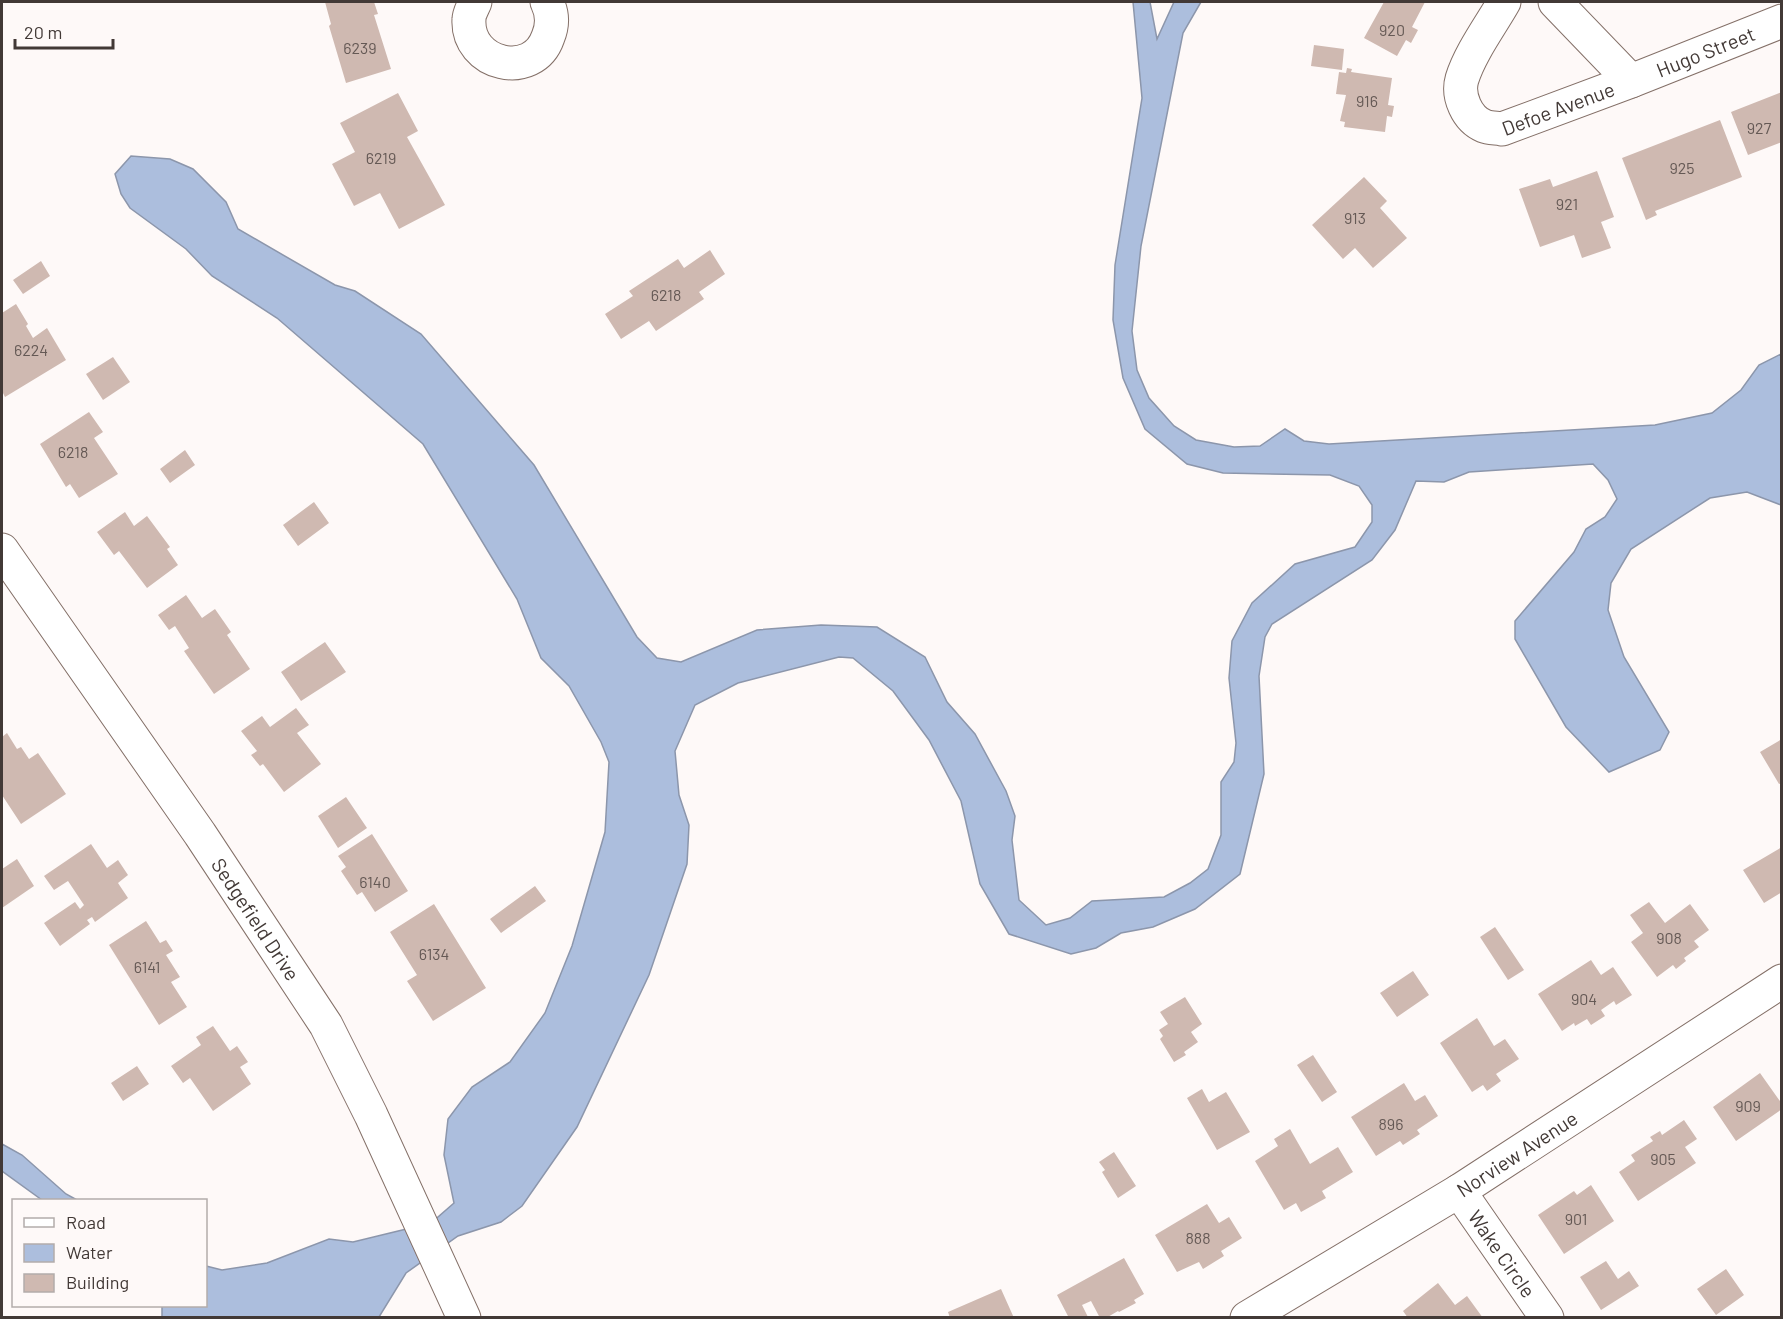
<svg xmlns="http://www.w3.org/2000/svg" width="1783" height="1319" font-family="Barlow,sans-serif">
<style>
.water{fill:#acbedd;stroke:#8c96ab;stroke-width:1.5}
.building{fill:#cfb9b1}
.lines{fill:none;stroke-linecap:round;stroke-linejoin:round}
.minor-casing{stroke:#847068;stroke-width:35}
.minor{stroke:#fff;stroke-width:33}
.labels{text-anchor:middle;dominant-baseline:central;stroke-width:4.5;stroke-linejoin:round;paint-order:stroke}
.number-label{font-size:16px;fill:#655955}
.street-label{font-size:20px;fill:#423936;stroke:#fef9f8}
</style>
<rect width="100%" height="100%" fill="#fef9f8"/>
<path class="water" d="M1133 2H1150L1157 39 1174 2H1201L1183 33 1141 246 1132 331 1137 370 1149 398 1174 426 1196 440 1234 447 1260 446 1285 429 1304 441 1329 444 1655 425 1712 413 1741 390 1759 365 1781 354V505L1747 492 1710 498 1631 549 1611 583 1608 610 1624 657 1669 732 1660 750 1609 772 1566 727 1515 639V621L1574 552 1586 529 1605 517 1617 499 1608 480 1593 464 1469 472 1444 482 1416 481 1395 530 1372 560 1272 624 1265 637 1259 676 1264 774 1240 874 1195 909 1153 927 1121 933 1096 948 1071 954 1009 934 980 884 961 801 929 740 893 691 853 658 839 657 738 683 695 705 675 751 679 795 689 825 687 864 649 975 577 1127 522 1206 501 1222 458 1236 406 1273 379 1317H162V1306H206V1266L222 1270 267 1263 329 1239 353 1242 431 1223 454 1203 444 1155 448 1119 472 1087 510 1062 545 1013 572 946 605 832 609 762 601 742 569 686 541 658 517 599 423 444 277 318 212 276 186 249 130 208 121 194 115 174 131 156 170 159 193 169 226 202 238 229 335 285 355 291 421 334 534 465 637 637 657 658 681 662 757 630 821 625 877 627 925 657 947 702 975 734 1006 791 1015 816 1012 840 1019 900 1046 925 1070 918 1092 901 1164 897 1190 883 1208 869 1221 835V782L1234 762 1236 743 1229 678 1232 641 1252 603 1295 564 1355 547 1372 522V505L1359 486 1330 475 1223 473 1187 464 1145 429 1123 378 1113 320 1115 265 1142 98Z
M2 1144 22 1155 66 1194 77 1200H42L2 1171Z"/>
<path class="building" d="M325 2H374L378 14 374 15 391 69 346 83 329 26 331 24Z
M1384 2H1425L1412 27 1418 30 1411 43 1406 40 1397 56 1364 38Z
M1314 45 1344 49 1342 70 1311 66Z
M1347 68 1352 69 1351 72 1392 78 1388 105 1394 106 1392 117 1387 116 1385 132 1344 127 1345 122 1340 121 1346 95 1336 94 1339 72 1346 73Z
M1782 92V142L1748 155 1731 112Z
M398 93 418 131 407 137 445 205 399 229 380 193 354 206 332 164 355 152 340 123Z
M1720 120 1742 177 1655 211 1657 215 1646 220 1622 158Z
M1597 171 1614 217 1601 222 1611 248 1582 258 1574 235 1540 247 1519 189 1550 179 1553 187Z
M1364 177 1387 201 1380 208 1407 238 1373 268 1355 248 1343 259 1312 225Z
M710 250 725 274 699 292 704 299 656 331 649 321 621 339 605 314 633 296 629 291 678 259 684 268Z
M41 261 50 276 23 294 13 280Z
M16 304 28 324 26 326 33 338 47 328 66 360 5 397 2 391V313Z
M113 357 130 382 103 400 86 374Z
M89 412 103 432 94 438 118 474 79 498 70 484 66 487 40 444Z
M185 450 195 465 170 483 160 469Z
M314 502 329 523 298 546 283 525Z
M125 512 134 526 147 516 170 547 167 549 178 565 147 588 119 551 114 555 97 532Z
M186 595 202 618 215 609 231 632 227 635 250 669 214 694 184 651 189 648 175 626 169 630 158 615Z
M325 642 346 672 301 701 281 672Z
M296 708 309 725 297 733 321 764 284 792 263 764 260 766 251 755 257 751 241 731 262 716 270 727Z
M7 733 17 749 21 747 29 759 38 753 66 794 21 824 2 795V737Z
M1782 739V783L1779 784 1760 752Z
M346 797 367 828 338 848 318 816Z
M372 834 408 891 375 912 362 892 357 895 341 871 346 867 338 856Z
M91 844 107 868 118 860 128 875 118 883 128 898 95 922 92 917 87 920 90 924 60 946 44 923 75 902 80 909 84 905 68 881 54 890 44 876Z
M1782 847V892L1764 903 1743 870Z
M17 859 34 886 2 908V869Z
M535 886 546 901 501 933 490 919Z
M1649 902 1665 923 1690 904 1709 930 1694 941 1699 947 1684 958 1686 961 1676 969 1673 965 1657 977 1631 942 1643 933 1630 915Z
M434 904 486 988 433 1021 407 981 417 975 390 932Z
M146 921 160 943 166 940 173 951 166 955 180 977 171 982 187 1007 159 1025 109 945Z
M1495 927 1524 970 1508 980 1480 937Z
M1591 960 1601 975 1613 967 1632 995 1616 1005 1614 1001 1601 1010 1605 1016 1591 1025 1587 1019 1575 1026 1574 1023 1562 1031 1538 994Z
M1413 971 1429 995 1397 1017 1380 993Z
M1185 997 1202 1024 1191 1032 1198 1042 1184 1052 1186 1055 1174 1062 1160 1039 1163 1036 1159 1030 1168 1024 1160 1012Z
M1477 1018 1494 1046 1505 1039 1519 1059 1496 1074 1501 1081 1487 1091 1483 1085 1472 1092 1440 1043Z
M213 1026 230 1051 237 1046 248 1062 240 1067 251 1084 213 1111 190 1078 183 1083 171 1066 201 1045 196 1037Z
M1313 1055 1337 1092 1322 1102 1297 1065Z
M137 1066 149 1084 123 1101 111 1083Z
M1760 1073 1782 1104V1109L1736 1141 1713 1107Z
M1404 1083 1415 1101 1425 1095 1438 1116 1417 1130 1420 1134 1403 1145 1400 1141 1376 1156 1351 1117Z
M1202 1089 1209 1102 1226 1092 1250 1132 1217 1150 1187 1098Z
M1684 1120 1697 1139 1685 1147 1696 1163 1638 1201 1619 1172 1635 1161 1631 1155 1653 1141 1650 1137 1660 1131 1662 1135Z
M1290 1129 1310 1164 1338 1147 1353 1172 1322 1191 1326 1198 1301 1212 1296 1203 1284 1210 1255 1161 1278 1146 1274 1139Z
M1114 1152 1136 1186 1118 1198 1102 1172 1105 1170 1099 1162Z
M1591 1185 1614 1221 1564 1254 1538 1215 1574 1191 1577 1195Z
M1207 1204 1219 1223 1229 1217 1242 1238 1221 1251 1224 1256 1203 1269 1199 1262 1177 1272 1155 1235Z
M1124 1258 1144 1294 1134 1300 1136 1303 1119 1312 1118 1311 1106 1318H1100L1091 1301 1082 1305 1088 1317 1069 1318 1057 1295Z
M1606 1261 1618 1279 1629 1271 1639 1286 1601 1310 1580 1277Z
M1726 1269 1744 1295 1716 1315 1697 1289Z
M1438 1283 1455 1305 1467 1296 1483 1318H1408L1403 1311Z
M1001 1289 1014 1318H950L948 1312Z"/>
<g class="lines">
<defs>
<g id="minor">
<path d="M475 2C473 7 469 14 469 19 466 65 533 81 548 37 553 25 553 14 547 2"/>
<path id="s1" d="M1504 2C1491 25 1470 53 1462 79 1457 96 1467 119 1484 126 1489 128 1497 128 1502 129L1631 81 1782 21"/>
<path d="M1555 2 1631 81"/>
<path id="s2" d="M2 550 200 834 326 1025 371 1115 464 1318"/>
<path id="s3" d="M1459 1191 1547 1318"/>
<path id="s4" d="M1247 1318 1459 1191 1782 981"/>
</g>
</defs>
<use href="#minor" class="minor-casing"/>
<use href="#minor" class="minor"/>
</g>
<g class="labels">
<g class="number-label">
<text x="1392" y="29">920</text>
<text x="360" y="47">6239</text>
<text x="1367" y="100">916</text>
<text x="1759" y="127">927</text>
<text x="381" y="157">6219</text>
<text x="1682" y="167">925</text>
<text x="1567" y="203">921</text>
<text x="1355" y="217">913</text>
<text x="666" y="294">6218</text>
<text x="31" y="349">6224</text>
<text x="73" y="451">6218</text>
<text x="375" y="881">6140</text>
<text x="1669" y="937">908</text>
<text x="434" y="953">6134</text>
<text x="147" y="966">6141</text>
<text x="1584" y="998">904</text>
<text x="1748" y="1105">909</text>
<text x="1391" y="1123">896</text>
<text x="1663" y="1158">905</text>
<text x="1576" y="1218">901</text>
<text x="1198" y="1237">888</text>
</g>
<g class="street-label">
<text stroke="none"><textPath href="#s1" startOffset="380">Hugo Street</textPath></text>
<text stroke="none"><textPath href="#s1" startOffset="222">Defoe Avenue</textPath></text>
<text stroke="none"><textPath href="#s2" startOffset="448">Sedgefield Drive</textPath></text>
<text stroke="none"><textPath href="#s4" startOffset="316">Norview Avenue</textPath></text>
<text stroke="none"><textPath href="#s3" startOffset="76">Wake Circle</textPath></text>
</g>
</g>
<rect width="1783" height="1319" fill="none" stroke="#423936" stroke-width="6"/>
<rect x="12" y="1199" width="195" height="108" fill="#fef9f8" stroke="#b3acaa" stroke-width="1.5"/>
<rect x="24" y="1218" width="30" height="9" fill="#ffffff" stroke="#b3acaa" stroke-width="1.5"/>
<text x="66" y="1229" font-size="18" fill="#423936">Road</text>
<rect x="24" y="1244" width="30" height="18" fill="#acbedd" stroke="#b3acaa" stroke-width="1.5"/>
<text x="66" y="1259" font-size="18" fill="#423936">Water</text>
<rect x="24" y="1274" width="30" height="18" fill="#cfb9b1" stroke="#b3acaa" stroke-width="1.5"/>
<text x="66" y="1289" font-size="18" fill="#423936">Building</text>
<path d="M15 39v9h98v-9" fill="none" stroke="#423936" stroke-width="3"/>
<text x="24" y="39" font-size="18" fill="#423936" stroke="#fef9f8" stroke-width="4.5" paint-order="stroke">20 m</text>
</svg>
